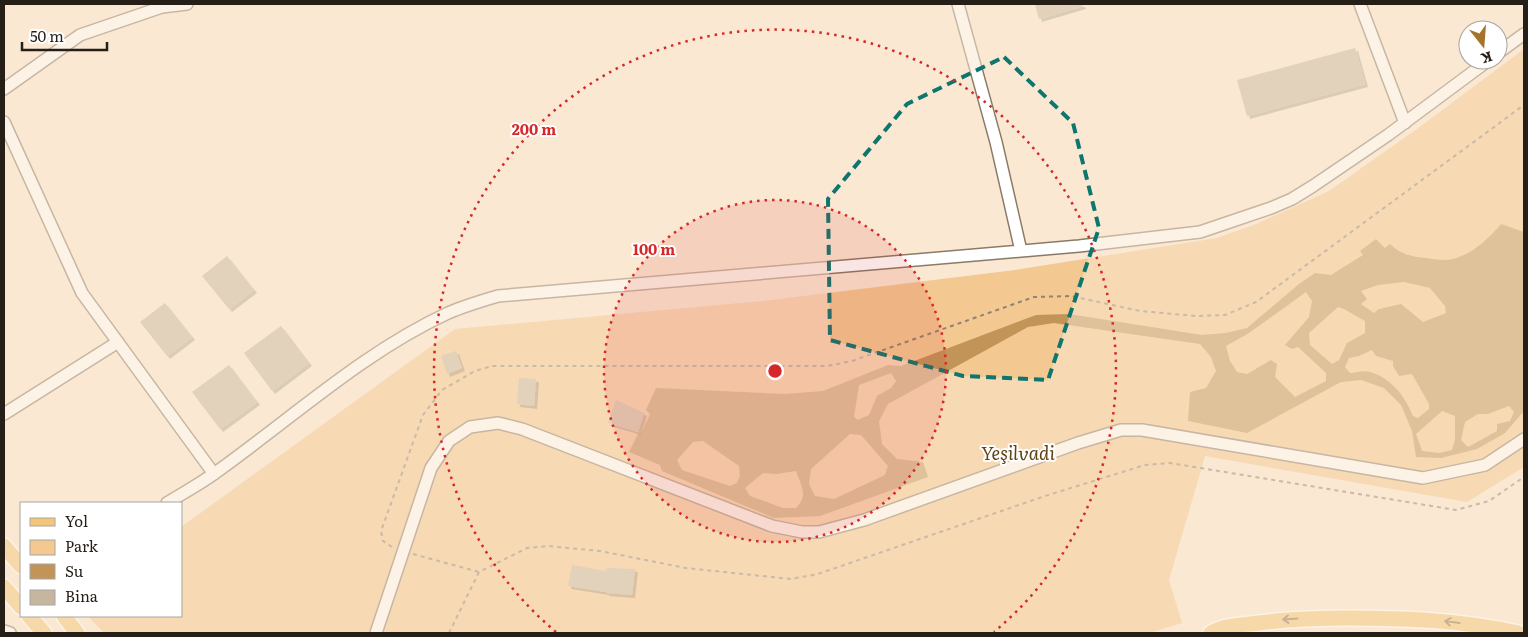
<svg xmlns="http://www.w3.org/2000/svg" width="1528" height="637" font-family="Literata,serif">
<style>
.green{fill:#f3c891}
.water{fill:#c29457;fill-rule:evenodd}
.building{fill:#c6b59f;filter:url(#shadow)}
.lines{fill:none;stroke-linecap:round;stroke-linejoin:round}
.minor-casing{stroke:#8a7a66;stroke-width:14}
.major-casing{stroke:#fff;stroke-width:18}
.path{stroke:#908374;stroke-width:2;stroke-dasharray:4 4;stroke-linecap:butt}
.minor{stroke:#fff;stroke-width:11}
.major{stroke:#f4c679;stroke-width:15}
.oneway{stroke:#8d7248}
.marked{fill:none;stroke:#0f766e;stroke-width:4;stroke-dasharray:10 6;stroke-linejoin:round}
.ring{fill:none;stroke:#d62828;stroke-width:2.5;stroke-dasharray:2.5 5}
.labels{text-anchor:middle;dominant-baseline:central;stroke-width:4;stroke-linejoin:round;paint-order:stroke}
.park-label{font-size:18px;font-style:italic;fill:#614111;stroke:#fff}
.centre{fill:#d62828;stroke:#fff;stroke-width:2.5}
.ring-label{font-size:15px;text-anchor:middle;font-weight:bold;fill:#d62828;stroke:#fff;stroke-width:4;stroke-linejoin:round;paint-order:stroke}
</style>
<defs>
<filter id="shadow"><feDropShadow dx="3" dy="3" stdDeviation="0" flood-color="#0004"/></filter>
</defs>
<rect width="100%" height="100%" fill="#fae8d2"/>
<path class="green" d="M1524 49V467L1467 502 1205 456 1169 580 1182 623 1149 633H104L88 616H181V527L455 329 763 301 1015 270 1217 238 1254 225 1329 191 1417 129Z"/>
<path class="water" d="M1501 224 1524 232V411L1505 433 1477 449 1441 458 1416 457 1412 431 1401 405 1384 388 1361 380 1341 382 1247 433 1188 421 1190 392 1206 388 1216 371 1211 357 1200 344 1054 323 1028 327 888 404 879 421 882 444 897 459 923 462 928 477 820 516 774 518 662 471 660 465 629 452 638 434H641L650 414 646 410 656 388 785 394 823 391 888 365 901 366 1036 315 1069 314 1202 335 1226 333 1247 328 1299 284 1315 273 1331 275 1363 255 1360 251 1376 239 1385 248 1390 244C1400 254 1412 257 1426 258 1432 259 1439 260 1445 260 1467 259 1488 240 1501 224ZM1404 282 1430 288 1445 306 1446 313 1423 322 1401 304 1379 309 1374 313 1361 304 1367 299 1361 291 1378 285ZM1306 292 1312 301 1309 317 1285 345 1292 349 1298 347 1326 373V381L1295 397 1275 377 1277 364 1271 360 1247 374 1237 372 1230 361 1226 346 1249 333ZM1338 307 1344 309 1365 321V333L1347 343 1339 360 1332 364 1310 345 1309 333ZM1372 350 1376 356 1393 361V366L1399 376 1412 374 1429 404V409L1418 418 1413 416C1405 396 1391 378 1370 372 1364 370 1356 373 1350 373L1345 367 1349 358 1359 356ZM891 373 896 381 891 388 877 396 869 415 858 420 854 417 859 385ZM1509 406 1514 412 1510 421 1497 424V431L1468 447 1461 440 1465 422 1478 414H1488ZM1442 411 1455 416V440L1452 450 1439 453 1422 451 1416 434ZM850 434 861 435 888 466 885 475 834 499 815 496 809 484 811 469ZM703 441 739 466 740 476 737 483 730 486 682 470 677 460 693 442ZM796 471C801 486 809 495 796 508H783L750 496 745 488 763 473 776 474Z"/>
<path class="building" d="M1035 4H1082L1083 6 1039 19Z
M1355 48 1365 84 1247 116 1237 80Z
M227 256 254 290 229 309 202 276Z
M165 303 192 337 167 356 140 322Z
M281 326 309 363 272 391 244 353Z
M456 351 462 368 447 374 441 356Z
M229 365 257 402 220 429 192 392Z
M519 378 536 379 534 406 517 404Z
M616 400 644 413 638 432 608 423Z
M572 565 606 571V568L635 569 632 595 606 593V592L568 586Z"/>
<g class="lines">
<defs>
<path id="minor" d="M958 4 996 142 1021 251
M1360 4 1405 123
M1498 53 1524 34
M4 89 80 35 162 7 187 4
M4 122 82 293 214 474
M4 414 118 342
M167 503C183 493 200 484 215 473 291 419 362 353 448 313 464 306 481 301 498 296L1079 246 1200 232 1271 208 1292 199 1313 186 1388 135 1489 60
M4 631 10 633
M376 633 431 468 449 441 470 427 498 423 522 429 772 526 802 532H819L864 520 1078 443 1121 430H1142L1423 478 1485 465 1524 439"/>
<path id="major" d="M4 546 21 566
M4 587 21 607
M29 616 44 633
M64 616 77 633
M1211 633C1225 625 1244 625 1259 623 1288 619 1317 618 1347 618 1404 618 1461 620 1518 633"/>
</defs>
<use href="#minor" class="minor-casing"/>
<use href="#major" class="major-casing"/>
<path class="path" d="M392 547 383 541 381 531 423 415 442 390 475 371 492 366H827L852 361 1034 297 1071 296 1140 311 1196 316 1225 315 1256 302 1524 105
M413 554 479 572
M449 633 479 572 527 548 548 546 600 551 686 568 791 579 818 574 1045 496 1145 465 1170 463 1456 510 1489 501 1524 477"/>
<use href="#minor" class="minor"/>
<use href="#major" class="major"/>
</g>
<defs><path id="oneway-shaft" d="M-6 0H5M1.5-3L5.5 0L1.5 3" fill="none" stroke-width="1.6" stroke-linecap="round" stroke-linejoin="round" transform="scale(1.25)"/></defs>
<g class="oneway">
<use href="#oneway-shaft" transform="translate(1290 619) rotate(176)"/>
<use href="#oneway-shaft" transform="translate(1452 622) rotate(-172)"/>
</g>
<path d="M0 0H1528V637H0ZM1004 57 1073 123 1099 228 1048 380 963 376 830 340 828 199 907 104Z" fill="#fae8d2" fill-opacity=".55" fill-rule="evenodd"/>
<path class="marked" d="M1004 57 1073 123 1099 228 1048 380 963 376 830 340 828 199 907 104Z"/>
<circle cx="775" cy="371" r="171" fill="#d62828" fill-opacity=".12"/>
<g class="ring">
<circle cx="775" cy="371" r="171"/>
<path d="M556 632A341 341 0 1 1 994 632"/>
</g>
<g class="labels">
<g class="park-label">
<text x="1018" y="452">Yeşilvadi</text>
</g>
</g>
<circle cx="775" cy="371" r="8" class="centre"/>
<g class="ring-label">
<text x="534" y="135">200 m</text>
<text x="654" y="255">100 m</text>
</g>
<rect width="1528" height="637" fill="none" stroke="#261f17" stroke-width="10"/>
<rect x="20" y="502" width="162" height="115" fill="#ffffff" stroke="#a8a5a2"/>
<rect x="30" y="518" width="25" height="8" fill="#f4c679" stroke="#a8a5a2"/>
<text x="65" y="527" font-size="15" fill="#261f17">Yol</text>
<rect x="30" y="540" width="25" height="15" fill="#f3c891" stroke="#a8a5a2"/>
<text x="65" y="552" font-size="15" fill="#261f17">Park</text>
<rect x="30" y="564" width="25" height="15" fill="#c29457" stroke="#a8a5a2"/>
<text x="65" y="577" font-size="15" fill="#261f17">Su</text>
<rect x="30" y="590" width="25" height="15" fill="#c6b59f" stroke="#a8a5a2"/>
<text x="65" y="602" font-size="15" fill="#261f17">Bina</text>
<g transform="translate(1483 45) rotate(163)"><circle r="24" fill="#ffffff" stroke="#a8a5a2"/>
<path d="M0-4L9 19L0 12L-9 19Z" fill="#a5732a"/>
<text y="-8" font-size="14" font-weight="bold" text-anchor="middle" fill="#261f17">K</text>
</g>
<path d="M22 42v8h85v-8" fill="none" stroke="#261f17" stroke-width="2.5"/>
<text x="30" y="42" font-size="15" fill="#261f17" stroke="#ffffff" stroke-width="4" paint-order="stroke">50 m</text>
</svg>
